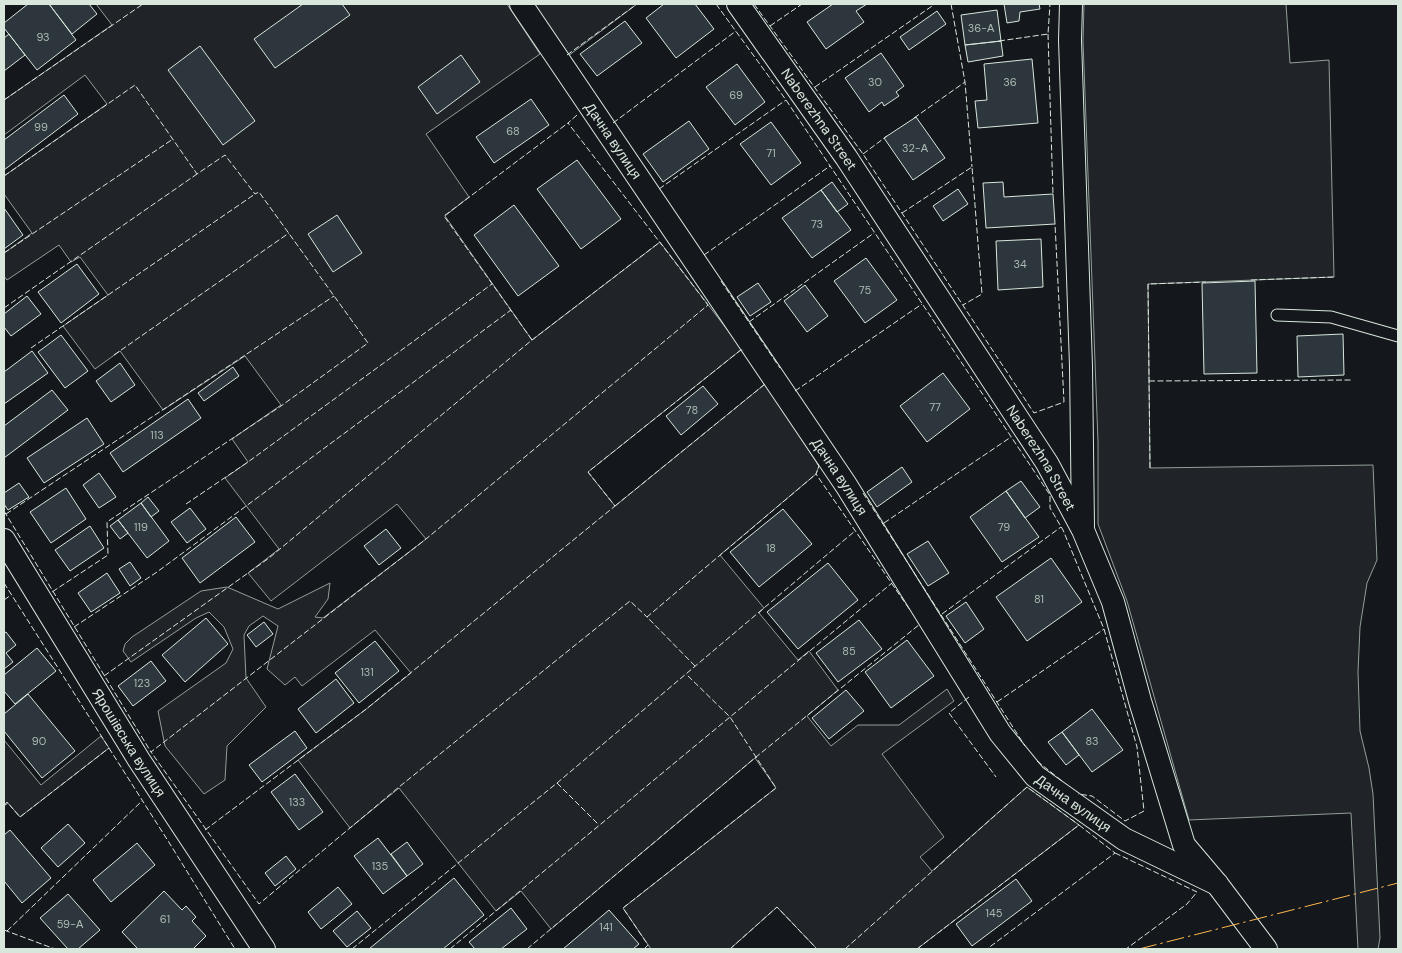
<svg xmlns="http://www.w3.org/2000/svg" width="1402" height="953" font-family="'DM Sans',sans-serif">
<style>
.green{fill:#202428;stroke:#939e99}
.building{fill:#2c363c;stroke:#d8e6dc}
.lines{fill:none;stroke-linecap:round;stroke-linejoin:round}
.service-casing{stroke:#d8e6dc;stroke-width:13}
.minor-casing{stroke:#d8e6dc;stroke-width:24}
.service{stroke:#14181c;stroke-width:11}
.minor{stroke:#14181c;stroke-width:22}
.fence{stroke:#d8e6dc;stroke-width:1;stroke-dasharray:6 2.5;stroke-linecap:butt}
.power{stroke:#ffb74d;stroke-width:1;stroke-dasharray:18 4 2.5 4;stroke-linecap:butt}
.labels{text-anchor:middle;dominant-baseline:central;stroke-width:4;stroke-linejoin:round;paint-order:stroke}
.number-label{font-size:11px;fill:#adbab4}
.street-label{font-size:14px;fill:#d8e6dc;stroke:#14181c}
</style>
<rect width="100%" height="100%" fill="#14181c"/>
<path class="green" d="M96 4H507L540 54 426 134 469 197 445 216 532 340 660 242 742 349 588 472 615 506 765 384 819 466 816 474 720 555 764 608 759 613 798 660 809 651 838 690 807 716 831 746 858 725H899L947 689 954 701 882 754 944 837 920 857 932 871 1027 787 1079 825 917 949H817L777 907 730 949H651L623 908 776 788 755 758 551 929 521 891 496 911 399 788 350 828 298 760 365 710 411 673 375 630 302 686 295 677 285 685 267 669 278 626 263 616 249 626 244 635 246 678 266 707 227 746 225 780 204 794 165 746 158 711 226 663 233 649 224 627 209 612 196 618 131 662 123 651 125 644 132 637 201 591 227 587 278 609 330 583 328 599 315 617 323 618 426 539 397 504 271 601 248 573 279 549 225 478 248 462 232 439 281 405 245 356 163 410 120 351 95 369 63 326 108 295 80 257 71 262 59 245 7 280 4 276V253L32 233 4 194V176L107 104 85 75 4 135V100L112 25Z
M533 4H637L568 56Z
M1084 4H1286L1290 63 1329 60 1334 277 1148 284 1150 468 1373 465 1377 560 1367 583 1360 627 1358 672 1360 731 1369 768 1373 794 1380 938 1378 949H1358L1351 813 1189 820 1127 601 1098 524V442L1083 41Z
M101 736 109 748 20 817 8 803 4 806V740L41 785Z"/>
<path class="building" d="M28 4H49L76 40 37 70 4 28V23Z
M49 4H89L97 14 72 34Z
M303 4H342L350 15 275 68 254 39Z
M664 4H695L714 29 676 58 646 18Z
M833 4H867L856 11 864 22 826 49 807 22Z
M1004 4H1039L1040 9 1020 12 1019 21 1007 23Z
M997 10 1001 41 965 45 961 15Z
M937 11 946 24 909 50 900 37Z
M625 21 642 43 597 76 580 54Z
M9 34 25 55 4 71V38Z
M1001 41 1003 56 968 62 965 45Z
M200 46 255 121 223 145 168 70Z
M881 53 904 86 896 92 899 96 884 106 882 102 869 112 845 78Z
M461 55 480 82 437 114 418 87Z
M1032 59 1038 123 978 128 975 101 987 100 984 64Z
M737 64 765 102 735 125 706 87Z
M64 95 78 114 4 170V140Z
M531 99 549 125 494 163 476 137Z
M916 117 945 158 913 180 884 138Z
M689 121 709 149 663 182 643 154Z
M771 122 801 163 771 185 740 144Z
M577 160 621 219 581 249 537 189Z
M832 182 848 204 837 212 821 190Z
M1003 182 1004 197 1053 194 1055 224 986 228 983 183Z
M958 189 968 204 943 221 933 206Z
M821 190 851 230 812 258 782 218Z
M514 205 559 266 518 296 474 235Z
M4 208 23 235 4 249Z
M337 215 362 253 333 272 308 234Z
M1041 239 1043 287 998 290 996 241Z
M866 258 897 300 865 323 834 281Z
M77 264 99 294 61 323 38 292Z
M1255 281 1257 373 1204 374 1202 283Z
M758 283 771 302 750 316 737 297Z
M805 285 828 316 807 332 784 301Z
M27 296 41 314 11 336 4 327V314Z
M1343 334 1344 375 1298 377 1297 336Z
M61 335 88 371 65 388 38 352Z
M32 351 48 373 4 404V372Z
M120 363 135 385 111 402 96 381Z
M233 367 239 376 204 401 198 393Z
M943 373 970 409 927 442 900 406Z
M703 386 718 404 681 435 666 416Z
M52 390 68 410 4 458V426Z
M188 399 201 418 123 472 110 453Z
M87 418 104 444 44 483 27 458Z
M902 467 912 482 877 507 867 492Z
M99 473 116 497 99 508 83 485Z
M1021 481 1040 507 1025 518 1006 491Z
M19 483 29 497 8 510 4 504V493Z
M66 488 86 519 51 543 30 512Z
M1006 491 1039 537 1002 562 970 517Z
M148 497 159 511 151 517 141 503Z
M141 503 169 541 147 558 118 520Z
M190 508 206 529 187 543 171 522Z
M783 509 812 544 759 587 730 552Z
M236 517 255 542 200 583 182 558Z
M118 520 128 533 120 539 110 526Z
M90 526 104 548 70 571 55 550Z
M386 529 401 548 379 565 364 546Z
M928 541 949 573 928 586 907 554Z
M1051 558 1082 602 1027 641 996 597Z
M130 562 141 578 130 586 119 569Z
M828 563 858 600 798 649 767 612Z
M107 573 120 593 91 612 78 593Z
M966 602 984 629 965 643 946 616Z
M206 618 228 644 185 682 162 655Z
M859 620 882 649 838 682 816 653Z
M264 622 273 634 256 647 247 635Z
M6 632 16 645 6 653 13 662 4 669V633Z
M907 640 934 676 891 708 865 672Z
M375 641 399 671 359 703 335 673Z
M37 648 56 671 15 704 4 691V675Z
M151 661 166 681 133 706 118 686Z
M336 679 354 703 316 733 298 709Z
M846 690 864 711 829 739 812 718Z
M28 694 75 751 42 778 4 731V714Z
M1092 709 1123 750 1092 772 1062 732Z
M295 731 307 748 262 782 249 765Z
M1062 732 1079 755 1066 765 1048 742Z
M295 774 323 812 299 830 271 792Z
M68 824 85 843 58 867 41 848Z
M10 830 51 878 22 903 4 881V835Z
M378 838 407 876 383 894 354 856Z
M407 842 423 864 407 876 391 854Z
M137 843 155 865 111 902 93 880Z
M286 856 296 869 275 886 265 873Z
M454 878 484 915 443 949H369Z
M1016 879 1032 901 972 946 956 924Z
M338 887 352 904 321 929 308 912Z
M164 891 182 910 186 906 196 917 192 921 206 936 193 949H138L122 932Z
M68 894 100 930 78 949H68L40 918Z
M511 908 527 929 501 949H475L469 942Z
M609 910 639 944 633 949H563Z
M357 911 371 928 347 947 333 931Z"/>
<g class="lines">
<defs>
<path id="service" d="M1277 315 1331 317 1398 336"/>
<g id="minor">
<path id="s1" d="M521 4 846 485 1000 733 1035 776 1124 839 1217 884"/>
<path id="s2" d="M738 4 846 157 1047 463 1083 530 1113 602 1140 701 1184 845 1217 884 1266 949"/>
<path d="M1071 4 1070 40 1081 366 1083 526"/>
<path id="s3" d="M4 540 139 760 264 949"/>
</g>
</defs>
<use href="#service" class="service-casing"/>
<use href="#minor" class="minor-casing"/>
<use href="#service" class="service"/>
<use href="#minor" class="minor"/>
<path class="fence" d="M716 4 786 100 1050 495V508L1063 530 1104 629 1137 747 1144 811 1125 821 1092 796 1078 794
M754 4 863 154 1034 413 1064 402 1055 224
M951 4 965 82 972 167
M770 26 802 4
M1048 34 1053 194
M999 41 1048 34 1050 4
M567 55 637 4
M815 87 935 4
M4 100 143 4
M577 115 568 123 708 305 426 539 151 752 259 904 399 787 630 601 647 617
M914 118 965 82
M613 123 736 31
M863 154 887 136
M4 176 135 85 197 174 225 155 255 194 259 192 368 343 281 406 107 522 108 555 52 592
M659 189 786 100
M902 213 972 167 982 294 963 305
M4 253 173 139
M704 255 830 166
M1251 280 1334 277
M721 281 780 368
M4 308 197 174
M749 322 874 233
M532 340 444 216 568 123
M31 348 255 194
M114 355 289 233
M1149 381 1352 380
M795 391 922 304
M817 463 819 466 816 474 910 610
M1150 468 1148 284 1206 282
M863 493 1025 746
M186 504 248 462 492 284
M615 506 765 384
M4 511 151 752
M6 514 334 296
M884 523 1011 437
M4 583 170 844 235 949
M4 600 11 595
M942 614 1061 527
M74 627 157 572 511 310
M695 666 647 617 816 474
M104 676 269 558 532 340 660 242
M969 697 949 713 996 777
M997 702 1104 629
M1037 761 1062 781
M557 783 599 825
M4 806 7 802 20 817 109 748
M205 830 365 710 615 506 588 472 742 349 743 351
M1115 853 1197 892 1187 904 1126 949
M4 930 55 949
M7 931 142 801
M352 949 557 783 855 531
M450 949 730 717 686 674
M527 949 756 757 730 717 892 583
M644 949 648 945 623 908 776 788 756 757 920 624
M730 949 777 907 817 949
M845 949 1027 787 1079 825
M917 949 1079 825 1115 853 987 949"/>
<path class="power" d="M1139 949 1398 883"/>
</g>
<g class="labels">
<g class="number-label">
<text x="981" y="28">36-А</text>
<text x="43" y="37">93</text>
<text x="875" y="82">30</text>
<text x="1010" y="82">36</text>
<text x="736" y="95">69</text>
<text x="41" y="127">99</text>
<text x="513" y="131">68</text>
<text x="915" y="148">32-А</text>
<text x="771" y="153">71</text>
<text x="817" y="224">73</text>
<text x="1020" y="264">34</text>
<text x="865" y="290">75</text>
<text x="935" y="407">77</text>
<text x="692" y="410">78</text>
<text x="157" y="435">113</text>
<text x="141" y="527">119</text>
<text x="1004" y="527">79</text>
<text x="771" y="548">18</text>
<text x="1039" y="599">81</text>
<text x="849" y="651">85</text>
<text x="367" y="672">131</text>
<text x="142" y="683">123</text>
<text x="39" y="741">90</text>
<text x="1092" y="741">83</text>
<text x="297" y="802">133</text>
<text x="380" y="866">135</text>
<text x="994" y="913">145</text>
<text x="165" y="919">61</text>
<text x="70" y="924">59-А</text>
<text x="606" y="927">141</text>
</g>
<g class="street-label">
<text stroke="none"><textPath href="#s2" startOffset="141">Naberezhna Street</textPath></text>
<text stroke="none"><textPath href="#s1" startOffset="165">Дачна вулиця</textPath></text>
<text stroke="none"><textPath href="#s2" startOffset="546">Naberezhna Street</textPath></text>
<text stroke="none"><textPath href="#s1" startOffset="570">Дачна вулиця</textPath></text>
<text stroke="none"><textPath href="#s3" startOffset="238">Ярошівська вулиця</textPath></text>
<text stroke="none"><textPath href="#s1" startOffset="975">Дачна вулиця</textPath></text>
</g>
</g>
<rect width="1402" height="953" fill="none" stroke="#d8e6dc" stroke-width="10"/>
</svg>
